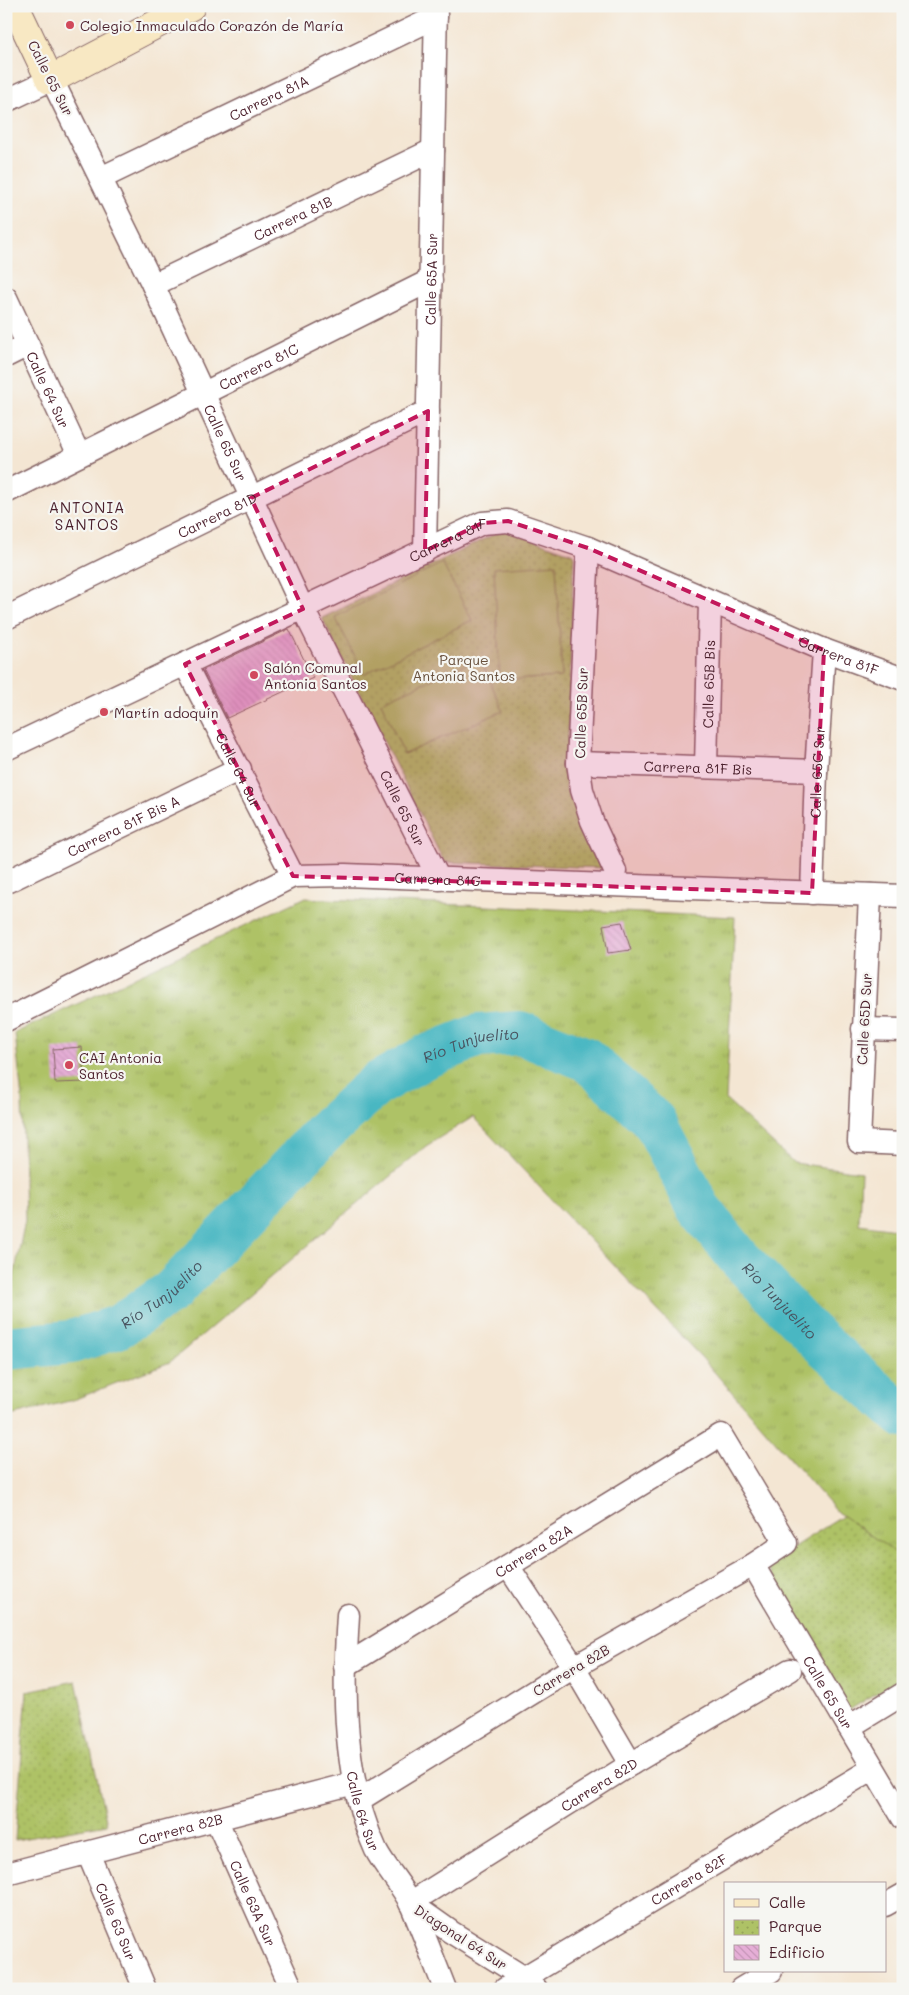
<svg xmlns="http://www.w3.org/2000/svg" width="909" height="1995" font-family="Mali,sans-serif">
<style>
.grass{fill:url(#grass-tufts);stroke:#7c7048}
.park{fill:url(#park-dots);stroke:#7c7048}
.garden{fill:#aec266;stroke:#7c7048}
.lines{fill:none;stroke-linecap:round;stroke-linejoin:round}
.river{stroke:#48b7c2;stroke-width:44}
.building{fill:url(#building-back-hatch)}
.street-casing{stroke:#866566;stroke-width:25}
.secondary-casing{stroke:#866566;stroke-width:30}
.street{stroke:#fff;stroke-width:22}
.secondary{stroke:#f8e8c3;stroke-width:28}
.marked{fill:#c2185b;fill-opacity:0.2;stroke:#c2185b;stroke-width:4;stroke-dasharray:10 6;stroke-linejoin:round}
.poi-dot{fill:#d1495b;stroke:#f6f6f2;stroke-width:2}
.labels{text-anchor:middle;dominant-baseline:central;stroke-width:4.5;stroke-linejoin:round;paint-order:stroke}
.poi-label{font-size:14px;fill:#4a1f2b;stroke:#f6f6f2;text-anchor:start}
.street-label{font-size:14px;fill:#4a1f2b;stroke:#f6f6f2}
.park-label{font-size:14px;fill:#68503d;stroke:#f6f6f2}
.neighbourhood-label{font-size:15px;letter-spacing:1px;fill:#4a1f2b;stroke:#f6f6f2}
.water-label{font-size:15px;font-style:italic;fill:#495460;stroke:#f6f6f2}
</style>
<defs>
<pattern id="grass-tufts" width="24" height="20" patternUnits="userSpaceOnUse" patternTransform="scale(1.25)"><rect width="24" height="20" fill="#aec266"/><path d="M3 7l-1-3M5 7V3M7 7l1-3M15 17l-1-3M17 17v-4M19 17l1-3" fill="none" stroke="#97a659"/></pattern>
<pattern id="park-dots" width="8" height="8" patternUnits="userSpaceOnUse" patternTransform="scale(1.25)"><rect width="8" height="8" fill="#aec266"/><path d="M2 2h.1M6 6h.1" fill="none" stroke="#97a659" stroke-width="1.8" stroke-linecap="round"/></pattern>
<pattern id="building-back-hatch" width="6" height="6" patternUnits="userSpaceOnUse" patternTransform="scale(1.25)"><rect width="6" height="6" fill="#e5aed6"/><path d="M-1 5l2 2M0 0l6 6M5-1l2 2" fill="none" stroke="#c695b8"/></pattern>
</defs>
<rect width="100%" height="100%" fill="#f6f6f2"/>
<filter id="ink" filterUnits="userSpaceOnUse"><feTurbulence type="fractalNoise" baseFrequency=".02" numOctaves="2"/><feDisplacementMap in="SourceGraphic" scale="10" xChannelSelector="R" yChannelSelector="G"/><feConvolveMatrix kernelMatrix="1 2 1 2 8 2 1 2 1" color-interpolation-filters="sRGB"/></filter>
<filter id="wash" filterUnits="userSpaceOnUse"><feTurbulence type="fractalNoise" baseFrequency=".0096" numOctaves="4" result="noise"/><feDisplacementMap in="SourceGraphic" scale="20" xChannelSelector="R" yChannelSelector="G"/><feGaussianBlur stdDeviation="1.12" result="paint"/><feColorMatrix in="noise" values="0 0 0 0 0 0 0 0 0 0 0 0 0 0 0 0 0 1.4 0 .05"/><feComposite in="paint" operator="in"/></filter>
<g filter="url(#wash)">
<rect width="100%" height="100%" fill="#f4e6d3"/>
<path class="grass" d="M304 898 735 917 726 1100 794 1163 861 1172 859 1224 903 1230V1558L837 1512 702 1358 473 1117 426 1146 170 1362 73 1400 6 1417V1317L25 1220 22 1099 15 1033Z"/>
<path class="park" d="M503 530 574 554 566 789 603 868 444 862 322 618Z
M843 1516 903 1558V1677L849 1710 766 1564Z
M76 1681 107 1824 15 1840 27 1691Z"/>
<path class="garden" d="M442 563 472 620 364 674 335 617Z
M556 564 562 677 500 680 494 568Z
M480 658 503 711 404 754 381 702Z"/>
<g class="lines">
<path class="river" id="s1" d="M6 1348 71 1342 118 1327 172 1291 325 1131 377 1084 425 1057 478 1036 520 1033 586 1059 654 1121 699 1208 739 1258 817 1339 903 1416"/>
</g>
<g id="blocks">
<path class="building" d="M289 629 313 678 227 718 203 670Z
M622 922 631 950 608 953 603 925Z
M82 1047 84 1082 55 1083 53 1049Z"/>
</g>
</g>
<g filter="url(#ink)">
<use href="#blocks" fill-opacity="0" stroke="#866566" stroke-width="1"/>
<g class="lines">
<defs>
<g id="street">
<path id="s2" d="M6 101 50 80 56 88 153 285 303 609 439 879"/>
<path id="s3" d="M101 178 436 17"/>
<path id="s4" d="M153 285 433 150"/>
<path id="s5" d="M6 298 79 455"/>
<path d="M6 356 28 345"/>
<path id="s6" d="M6 492 431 280"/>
<path d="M588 548 578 763 582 790 592 821 615 871"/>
<path id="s7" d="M425 551 436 6"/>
<path id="s8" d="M6 618 428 411"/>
<path id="s9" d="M185 664 293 876"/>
<path id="s10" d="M6 749 482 523 508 521 588 548 824 650 903 679"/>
<path id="s11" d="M578 763 816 771"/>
<path id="s12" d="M706 766 710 601"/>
<path id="s13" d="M6 882 240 769"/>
<path id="s14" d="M812 893 816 771 824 650"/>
<path d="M870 895 859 1142 903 1144"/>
<path id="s15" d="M6 1020 293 876 345 875 903 896"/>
<path d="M863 1029 903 1030"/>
<path id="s16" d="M753 1565 903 1818"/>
<path d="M508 1566 574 1667 631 1764"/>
<path id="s17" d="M348 1615C343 1691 343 1779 376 1850 386 1869 402 1885 411 1904 423 1932 434 1961 445 1989"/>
<path id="s18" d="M345 1666 721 1435 786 1543 753 1565 574 1667 359 1800"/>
<path d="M849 1727 903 1694"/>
<path id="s19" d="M216 1819 292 1989"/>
<path id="s20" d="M88 1853 145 1989"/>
<path id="s21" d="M6 1874 354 1783"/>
<path d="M885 1905 903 1895"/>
<path id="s22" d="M505 1989 872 1769"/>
<path id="s23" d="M536 1989 523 1977 451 1932 410 1903 631 1764 790 1670"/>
<path d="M741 1989 771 1971"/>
</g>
<path id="secondary" d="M15 6 50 80 191 6"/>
</defs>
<use href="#street" class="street-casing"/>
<use href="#secondary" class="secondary-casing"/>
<use href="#street" class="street"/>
<use href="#secondary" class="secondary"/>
</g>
</g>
<path class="marked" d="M428 411 425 551 482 523 508 521 588 548 824 650 812 893 293 876 185 664 303 609 251 498Z"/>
<g class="poi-dot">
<circle cx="70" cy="25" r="5"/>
<circle cx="254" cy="675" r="5"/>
<circle cx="104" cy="712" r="5"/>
<circle cx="69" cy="1065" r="5"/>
</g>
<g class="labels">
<g class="poi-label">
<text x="80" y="25">Colegio Inmaculado Corazón de María</text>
<text x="264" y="667">Salón Comunal<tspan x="264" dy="16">Antonia Santos</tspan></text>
<text x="114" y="712">Martín adoquín</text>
<text x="79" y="1057">CAI Antonia<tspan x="79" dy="16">Santos</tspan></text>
</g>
<g class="street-label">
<text transform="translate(51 78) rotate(63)">Calle 65 Sur</text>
<text stroke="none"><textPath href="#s3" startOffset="186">Carrera 81A</textPath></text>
<text stroke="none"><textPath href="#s4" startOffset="155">Carrera 81B</textPath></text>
<text stroke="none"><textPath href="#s7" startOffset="272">Calle 65A Sur</textPath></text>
<text stroke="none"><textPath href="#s6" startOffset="282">Carrera 81C</textPath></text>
<text stroke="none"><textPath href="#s5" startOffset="101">Calle 64 Sur</textPath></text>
<text stroke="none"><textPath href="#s2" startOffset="452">Calle 65 Sur</textPath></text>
<text stroke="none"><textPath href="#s8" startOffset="235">Carrera 81D</textPath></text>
<text stroke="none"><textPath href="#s10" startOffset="489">Carrera 81F</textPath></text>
<text stroke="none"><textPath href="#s10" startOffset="910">Carrera 81F</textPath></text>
<text stroke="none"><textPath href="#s12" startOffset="82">Calle 65B Bis</textPath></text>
<text transform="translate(581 713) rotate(-88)">Calle 65B Sur</text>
<text stroke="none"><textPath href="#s11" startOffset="120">Carrera 81F Bis</textPath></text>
<text stroke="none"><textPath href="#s9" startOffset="119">Calle 64 Sur</textPath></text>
<text stroke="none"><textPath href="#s14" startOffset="121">Calle 65C Sur</textPath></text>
<text stroke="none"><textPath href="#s2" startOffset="858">Calle 65 Sur</textPath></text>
<text stroke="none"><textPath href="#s13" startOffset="130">Carrera 81F Bis A</textPath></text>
<text stroke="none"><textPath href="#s15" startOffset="466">Carrera 81G</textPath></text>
<text transform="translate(864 1019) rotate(-87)">Calle 65D Sur</text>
<text stroke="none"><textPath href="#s18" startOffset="221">Carrera 82A</textPath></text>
<text transform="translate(571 1670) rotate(-31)">Carrera 82B</text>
<text stroke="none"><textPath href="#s16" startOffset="148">Calle 65 Sur</textPath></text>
<text stroke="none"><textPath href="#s23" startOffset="376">Carrera 82D</textPath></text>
<text stroke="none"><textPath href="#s17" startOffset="198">Calle 64 Sur</textPath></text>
<text stroke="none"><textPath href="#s21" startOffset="180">Carrera 82B</textPath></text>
<text stroke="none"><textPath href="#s22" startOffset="214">Carrera 82F</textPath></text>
<text stroke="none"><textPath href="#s19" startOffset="92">Calle 63A Sur</textPath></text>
<text stroke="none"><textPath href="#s20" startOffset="74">Calle 63 Sur</textPath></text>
<text transform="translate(461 1937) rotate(33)">Diagonal 64 Sur</text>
</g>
<g class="park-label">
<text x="464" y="659">Parque<tspan x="464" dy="16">Antonia Santos</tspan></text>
</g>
<g class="neighbourhood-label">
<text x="87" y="507">ANTONIA<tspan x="87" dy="17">SANTOS</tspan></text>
</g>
<g class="water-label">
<text stroke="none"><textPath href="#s1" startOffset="574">Río Tunjuelito</textPath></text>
<text stroke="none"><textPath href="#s1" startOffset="169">Río Tunjuelito</textPath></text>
<text stroke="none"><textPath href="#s1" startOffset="1009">Río Tunjuelito</textPath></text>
</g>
</g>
<rect width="909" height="1995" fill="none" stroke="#f6f6f2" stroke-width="25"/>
<rect x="724" y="1882" width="162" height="90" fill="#f6f6f2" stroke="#b1a0a2"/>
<rect x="734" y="1899" width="25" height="8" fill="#f8e8c3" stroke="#b1a0a2"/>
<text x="769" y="1908" font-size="15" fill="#4a1f2b">Calle</text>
<rect x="734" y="1920" width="25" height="15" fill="url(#park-dots)" stroke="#b1a0a2"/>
<text x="769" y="1932" font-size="15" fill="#4a1f2b">Parque</text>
<rect x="734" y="1945" width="25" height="15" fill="url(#building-back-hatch)" stroke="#b1a0a2"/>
<text x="769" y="1958" font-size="15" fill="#4a1f2b">Edificio</text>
</svg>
